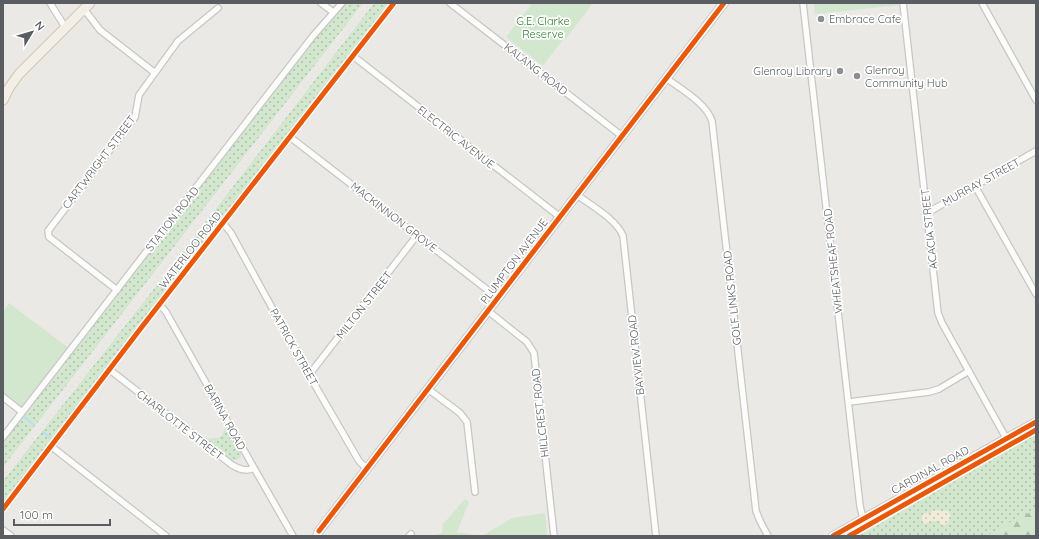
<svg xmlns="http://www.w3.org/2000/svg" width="1039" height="539" font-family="Quicksand,sans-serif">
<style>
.grass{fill:url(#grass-dots)}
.forest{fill:url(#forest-firs)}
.sand{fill:url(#sand-dots)}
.park{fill:#d3e7cf}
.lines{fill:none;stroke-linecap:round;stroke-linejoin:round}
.stream{stroke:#b6e0f7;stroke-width:2}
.street-casing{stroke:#c7c7c7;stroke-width:8}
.secondary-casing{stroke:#c5c6c5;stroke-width:10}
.primary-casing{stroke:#d2c7b2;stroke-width:11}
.street{stroke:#fcfcfb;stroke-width:5.5}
.secondary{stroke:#fcfcfb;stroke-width:8}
.primary{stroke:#f2efe7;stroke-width:9}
.rail{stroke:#e2e1e2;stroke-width:2;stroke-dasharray:1 5;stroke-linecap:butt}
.cycleway-casing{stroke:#fff;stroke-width:8}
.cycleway{stroke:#e8590c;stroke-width:5}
.poi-dot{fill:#8c8f90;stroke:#fff;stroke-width:1.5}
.labels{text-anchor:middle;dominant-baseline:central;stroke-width:3.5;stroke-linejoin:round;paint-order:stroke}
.poi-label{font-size:11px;fill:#5a5e63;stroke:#fff;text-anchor:start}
.park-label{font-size:11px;fill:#348133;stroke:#fff}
.street-label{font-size:11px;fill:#5a5e63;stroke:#fff}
</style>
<defs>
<pattern id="grass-dots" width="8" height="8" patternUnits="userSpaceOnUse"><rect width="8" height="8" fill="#d3e7cf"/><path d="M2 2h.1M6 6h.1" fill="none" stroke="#aebeac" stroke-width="1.8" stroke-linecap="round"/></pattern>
<pattern id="forest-firs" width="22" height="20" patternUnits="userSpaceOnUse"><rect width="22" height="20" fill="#d3e7cf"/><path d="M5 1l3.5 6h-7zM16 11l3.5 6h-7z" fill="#aebeac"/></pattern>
<pattern id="sand-dots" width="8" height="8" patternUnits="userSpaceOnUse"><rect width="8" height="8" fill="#f3ebd9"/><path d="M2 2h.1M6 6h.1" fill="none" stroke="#c8c2b4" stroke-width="1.8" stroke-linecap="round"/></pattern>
</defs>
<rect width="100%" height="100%" fill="#eae9e5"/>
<path class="grass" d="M346 3H363L3 467V442L304 53Z
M374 3H390L189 262 3 505V481L175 262Z
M225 424 241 452V457L237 460H232L204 438C217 440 224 439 225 424Z
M1036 434V536H858Z"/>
<path class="forest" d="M1034 511H1036V535L1035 536H986L1020 517Z"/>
<path class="sand" d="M933 510 948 511 951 516 947 524 942 525 940 523V521H932L925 524 922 522V515L926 513 930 514Z"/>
<path class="park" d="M528 3H593L566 39 564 38 543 66 506 37 531 5Z
M814 3H900V5L815 14Z
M9 303 73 351 25 413 3 396V312Z
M465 499 469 502 457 532 482 536H431L442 533 443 524Z
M545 513 547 536H482L512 518Z"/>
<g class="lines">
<path class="stream" d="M24 417 34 425
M43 432 52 439"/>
<defs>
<path id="street" d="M50 3 65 27
M321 3 333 12
M450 3 622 136
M803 3 860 506 863 519
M903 3 938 313 942 323 1006 438
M982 3 1036 100
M84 9 100 30 155 73
M353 56 560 217
M666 78C681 89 707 104 712 121L756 511 760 521 768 536
M290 137 498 298
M975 186 1036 294
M577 195C591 205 617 220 623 236L656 536
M927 213 1036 151
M223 223 231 233 309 375 359 461 367 469
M117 290 49 237 48 231 135 117 139 95 178 41 218 8
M160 305 166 312 254 468 293 536
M488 311 527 342 534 353 554 536
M110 370 232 465C239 469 246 472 254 468
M309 375 418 234
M428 389 460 413 467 422 475 492
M3 397 22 412
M849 402 929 392 939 389 969 371
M3 437 313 36 342 3
M52 447 166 536
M3 509 141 328 394 3
M3 530 11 536
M409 536 411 534"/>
<path id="secondary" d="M317 536 319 531 724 3
M833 536 1036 422"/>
<path id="primary" d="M3 100 9 88 19 74 90 3"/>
</defs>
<use href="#street" class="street-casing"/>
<use href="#secondary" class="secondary-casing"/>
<use href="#primary" class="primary-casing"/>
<use href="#street" class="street"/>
<use href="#secondary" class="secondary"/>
<use href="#primary" class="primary"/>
<path class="rail" d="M3 477 370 3"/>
<defs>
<path id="cycleway" d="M3 509 141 328 394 3
M319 531 724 3
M833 536 1036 422
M849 536 1036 430"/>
</defs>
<use href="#cycleway" class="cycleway-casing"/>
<use href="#cycleway" class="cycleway"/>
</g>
<g class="poi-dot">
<circle cx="821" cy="19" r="4"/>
<circle cx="840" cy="71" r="4"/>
<circle cx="857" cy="76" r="4"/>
</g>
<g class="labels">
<g class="poi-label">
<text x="829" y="19">Embrace Cafe</text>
<text x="865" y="70">Glenroy<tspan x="865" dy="13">Community Hub</tspan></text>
<text x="832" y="71" text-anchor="end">Glenroy Library</text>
</g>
<g class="park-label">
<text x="543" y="21">G.E. Clarke<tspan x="543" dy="13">Reserve</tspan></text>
</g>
<g class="street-label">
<text transform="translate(536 69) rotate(38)">KALANG ROAD</text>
<text transform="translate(456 137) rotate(38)">ELECTRIC AVENUE</text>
<text transform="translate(99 162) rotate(-53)">CARTWRIGHT STREET</text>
<text transform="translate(981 182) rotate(-29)">MURRAY STREET</text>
<text transform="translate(394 217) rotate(38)">MACKINNON GROVE</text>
<text transform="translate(172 219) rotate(-52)">STATION ROAD</text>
<text transform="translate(929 229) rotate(-96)">ACACIA STREET</text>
<text transform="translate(190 250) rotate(-52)">WATERLOO ROAD</text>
<text transform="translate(514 261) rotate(-53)">PLUMPTON AVENUE</text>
<text transform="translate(833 261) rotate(-96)">WHEATSHEAF ROAD</text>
<text transform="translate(732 298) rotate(-96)">GOLF LINKS ROAD</text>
<text transform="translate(364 305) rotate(-52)">MILTON STREET</text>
<text transform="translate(294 347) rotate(61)">PATRICK STREET</text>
<text transform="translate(636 355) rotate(-96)">BAYVIEW ROAD</text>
<text transform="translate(540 413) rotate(-96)">HILLCREST ROAD</text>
<text transform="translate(225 417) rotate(61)">BARINA ROAD</text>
<text transform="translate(180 425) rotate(38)">CHARLOTTE STREET</text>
<text transform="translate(930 470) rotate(-29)">CARDINAL ROAD</text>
</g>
</g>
<rect width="1039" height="539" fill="none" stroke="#5a5e63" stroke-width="8"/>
<g transform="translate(32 32) rotate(52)" stroke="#ffffff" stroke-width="3" paint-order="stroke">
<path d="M0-3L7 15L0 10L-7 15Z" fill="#5a5e63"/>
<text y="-6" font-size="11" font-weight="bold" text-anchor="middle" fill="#5a5e63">N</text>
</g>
<path d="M14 519v6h96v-6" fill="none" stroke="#5a5e63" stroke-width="2"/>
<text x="20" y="519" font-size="12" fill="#5a5e63" stroke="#ffffff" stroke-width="3" paint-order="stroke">100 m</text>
</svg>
